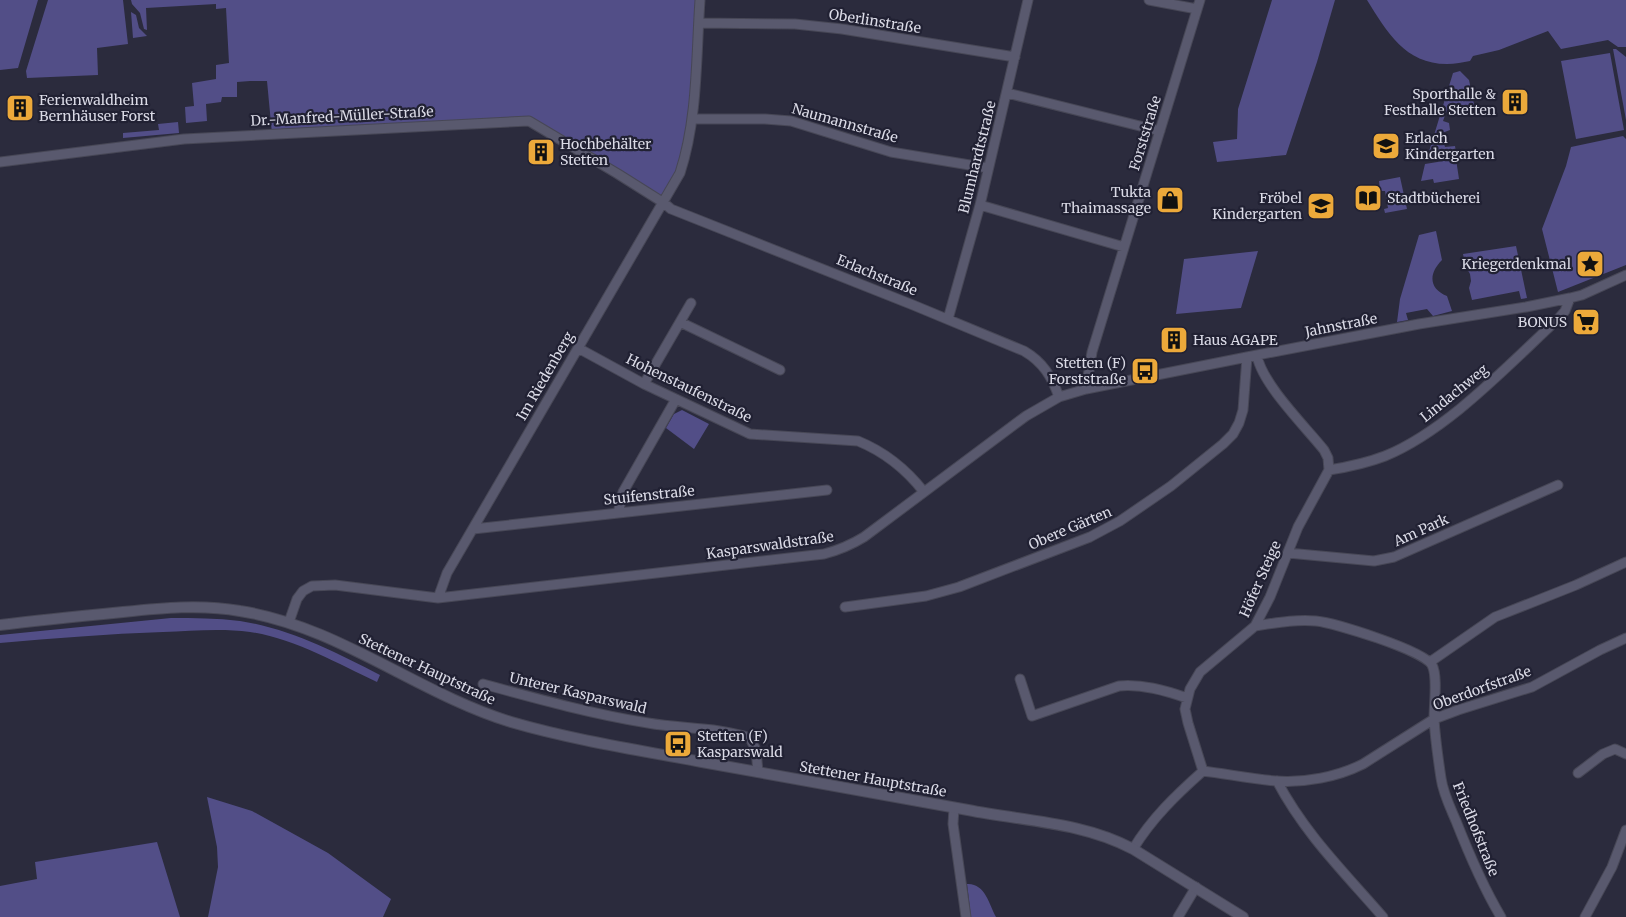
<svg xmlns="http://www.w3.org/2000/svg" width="1626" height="917" font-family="Merriweather,serif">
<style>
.green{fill:#524e87}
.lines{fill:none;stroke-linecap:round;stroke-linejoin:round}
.minor-casing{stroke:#474756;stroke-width:11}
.tertiary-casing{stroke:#474756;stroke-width:12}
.minor{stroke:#59596e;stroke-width:9}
.tertiary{stroke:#59596e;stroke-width:10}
.labels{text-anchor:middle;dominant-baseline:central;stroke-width:4.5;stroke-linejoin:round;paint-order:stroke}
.street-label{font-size:14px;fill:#dadae6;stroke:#212133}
.poi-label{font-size:14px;fill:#dadae6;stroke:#212133;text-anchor:end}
</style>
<rect width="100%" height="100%" fill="#2b2b3d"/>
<path class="green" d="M0 0H38L18 68 0 70Z
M48 0H123L128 44 97 48 98 75 27 78 26 71Z
M131 0H700L690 139 664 203 529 121 272 134 267 81H250L237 82V97H222L221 102 206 104 207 121 186 123 185 107 194 106 192 83 216 79V65L229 63 226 8 216 9V4L146 8 147 30 144 29 140 13 132 4Z
M1272 0H1335L1317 62 1286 155 1217 162 1213 142 1237 139 1238 109Z
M1367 0H1626V47H1618L1608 40 1561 49 1548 31 1499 50 1473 56 1470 61C1463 62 1455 64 1447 64 1405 64 1387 32 1367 0Z
M131 12 136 15 139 28 147 36 133 38Z
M1613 49H1616L1626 57V120Z
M1610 53 1624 130 1576 139 1561 61Z
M1460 71 1469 80 1475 109 1461 111 1453 108 1447 110 1443 121 1449 123 1450 130 1442 133 1445 147 1455 146 1456 152 1427 158 1453 73Z
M178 122 179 133 123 138V133L159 130 158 124Z
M1623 136 1626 139V265L1558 292 1542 229 1566 166 1571 147Z
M1456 159 1459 179 1434 183 1433 179 1421 181 1425 164Z
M1400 177 1407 209 1385 213 1384 209 1388 208 1385 191H1380L1379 181Z
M1436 231 1442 260C1429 273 1428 288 1447 296L1452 311 1433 316 1427 309 1406 313 1408 320 1397 322 1400 299 1419 235Z
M1516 246 1527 298 1521 299 1519 291 1472 300 1469 288 1471 281 1470 274 1465 265 1463 254Z
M1258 251 1241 308 1176 314 1184 259Z
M682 410 709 424 694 449 666 428 674 414Z
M171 618C194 618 217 618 240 621 291 629 335 652 380 675L377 682C338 664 293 638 250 632 221 628 191 631 163 632 108 634 54 638 0 643V635Z
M207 797 252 811 328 853 391 899 383 917H208L218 867 217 847Z
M157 842 180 917H0V886L37 879 35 862Z
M967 884C985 883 989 904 996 917H971Z"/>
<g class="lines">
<defs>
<path id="minor" d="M1149 0 1197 9
M699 23 795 24 842 29 1015 57
M1007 93 1160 131
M693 119H765L791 121 891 152 988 168
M0 162 184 139 529 121 618 174 664 203 671 209 913 305 1024 351C1043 362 1052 377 1059 397
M980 205 1124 247
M948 319 980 205 1028 0
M680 322 780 370
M578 348 644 384 750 434 858 441C885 452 906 469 924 492
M644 384 691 303
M1086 389 1092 352 1200 0
M1329 470C1348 467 1367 463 1385 456 1448 430 1508 365 1558 319L1565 311 1570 298
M618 513 623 492 676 399
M473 529 827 490
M1288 553 1374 561 1394 557 1558 485
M438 598 447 573 680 173C698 118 696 57 700 0
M845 607 926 596 959 587 1090 537 1120 521 1171 486 1223 444 1233 434 1239 423 1243 410 1247 357
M289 622 297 599 303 591 312 586 335 585 438 598 824 554C839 550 851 545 864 537L1026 416 1059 397 1086 389 1247 357 1419 324 1526 307 1570 298 1582 295 1626 275
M1255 626C1275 623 1296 619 1316 621 1335 623 1423 650 1432 665 1438 676 1434 704 1434 718 1435 738 1438 758 1441 778 1443 793 1450 807 1456 821 1469 854 1483 887 1501 917
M1430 662 1495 617 1576 585 1626 562
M1020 679 1032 716 1119 686C1142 684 1164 690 1187 698
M483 684C538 699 592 714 648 723 682 729 718 727 750 738L756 750 758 772
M1203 771C1227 774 1252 779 1276 781 1305 783 1337 777 1363 764L1434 719 1458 710 1532 687 1600 650 1626 638
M1578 773 1603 754 1615 749 1626 754
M1277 781C1305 834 1344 872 1383 917
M954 808 953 824 966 917
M1133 849C1152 818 1176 795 1203 771L1188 723 1185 709 1190 689 1200 672 1255 626 1270 597 1298 527 1329 470 1328 458 1324 450C1304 425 1263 385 1257 356
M1178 917 1196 887
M1585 917 1612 867 1626 830"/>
<path id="tertiary" d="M0 625C41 620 82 616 123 612 162 608 201 604 240 611 338 626 417 693 511 722 573 740 638 750 702 762 790 778 879 794 968 810 1023 821 1083 822 1133 849L1243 917"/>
</defs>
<use href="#minor" class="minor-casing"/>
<use href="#tertiary" class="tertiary-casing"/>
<use href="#minor" class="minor"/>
<use href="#tertiary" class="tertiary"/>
</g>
<defs>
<symbol id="building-square" viewBox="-11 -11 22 22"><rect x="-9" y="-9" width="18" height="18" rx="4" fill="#eca93a" stroke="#212133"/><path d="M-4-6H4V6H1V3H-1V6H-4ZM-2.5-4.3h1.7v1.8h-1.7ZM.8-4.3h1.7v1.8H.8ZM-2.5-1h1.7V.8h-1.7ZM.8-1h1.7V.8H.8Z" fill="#111"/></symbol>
<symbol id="school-square" viewBox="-11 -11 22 22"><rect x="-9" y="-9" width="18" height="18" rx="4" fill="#eca93a" stroke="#212133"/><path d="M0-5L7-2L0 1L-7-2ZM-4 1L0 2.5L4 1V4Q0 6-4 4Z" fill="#111"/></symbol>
<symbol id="library-square" viewBox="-11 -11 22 22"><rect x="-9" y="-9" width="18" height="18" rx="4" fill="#eca93a" stroke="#212133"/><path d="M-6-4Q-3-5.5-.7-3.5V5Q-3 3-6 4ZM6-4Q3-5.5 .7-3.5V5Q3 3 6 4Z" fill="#111"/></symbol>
<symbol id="shop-square" viewBox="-11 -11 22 22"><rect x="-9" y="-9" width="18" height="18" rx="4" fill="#eca93a" stroke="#212133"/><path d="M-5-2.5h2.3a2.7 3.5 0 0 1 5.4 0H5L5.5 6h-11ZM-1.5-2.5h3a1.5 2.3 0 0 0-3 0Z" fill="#111"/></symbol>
<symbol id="sight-square" viewBox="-11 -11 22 22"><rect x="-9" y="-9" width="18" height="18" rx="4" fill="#eca93a" stroke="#212133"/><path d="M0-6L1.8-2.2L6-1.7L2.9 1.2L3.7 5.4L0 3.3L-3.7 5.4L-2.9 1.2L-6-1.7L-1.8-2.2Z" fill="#111"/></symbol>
<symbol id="supermarket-square" viewBox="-11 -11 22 22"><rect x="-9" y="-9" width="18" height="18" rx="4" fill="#eca93a" stroke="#212133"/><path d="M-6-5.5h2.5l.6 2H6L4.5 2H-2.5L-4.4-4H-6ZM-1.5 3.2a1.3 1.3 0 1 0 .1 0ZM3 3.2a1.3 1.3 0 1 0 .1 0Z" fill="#111"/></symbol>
<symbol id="bus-square" viewBox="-11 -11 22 22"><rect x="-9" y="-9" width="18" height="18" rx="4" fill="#eca93a" stroke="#212133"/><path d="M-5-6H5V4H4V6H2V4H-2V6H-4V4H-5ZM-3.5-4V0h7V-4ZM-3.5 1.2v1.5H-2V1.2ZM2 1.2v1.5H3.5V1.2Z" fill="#111"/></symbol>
</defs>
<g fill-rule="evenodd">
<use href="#building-square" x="1499" y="86" width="32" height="32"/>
<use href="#building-square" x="4" y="92" width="32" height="32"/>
<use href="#school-square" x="1370" y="130" width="32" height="32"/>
<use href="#building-square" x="525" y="136" width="32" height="32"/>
<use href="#library-square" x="1352" y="182" width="32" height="32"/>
<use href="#shop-square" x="1154" y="184" width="32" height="32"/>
<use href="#school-square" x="1305" y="190" width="32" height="32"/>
<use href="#sight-square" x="1574" y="248" width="32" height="32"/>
<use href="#supermarket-square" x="1570" y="306" width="32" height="32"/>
<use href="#building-square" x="1158" y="324" width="32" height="32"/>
<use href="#bus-square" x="1129" y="355" width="32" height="32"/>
<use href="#bus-square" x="662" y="728" width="32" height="32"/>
</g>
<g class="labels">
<g class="street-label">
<text transform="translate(875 21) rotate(9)">Oberlinstraße</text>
<text transform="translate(342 116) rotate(-3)">Dr.-Manfred-Müller-Straße</text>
<text transform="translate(845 123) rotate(16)">Naumannstraße</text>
<text transform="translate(1145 133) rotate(-73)">Forststraße</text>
<text transform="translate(977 157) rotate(-76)">Blumhardtstraße</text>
<text transform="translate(877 275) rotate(22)">Erlachstraße</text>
<text transform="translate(1341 325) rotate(-11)">Jahnstraße</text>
<text transform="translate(545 376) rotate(-60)">Im Riedenberg</text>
<text transform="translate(689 388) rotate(26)">Hohenstaufenstraße</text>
<text transform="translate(1454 393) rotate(-39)">Lindachweg</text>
<text transform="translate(649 495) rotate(-6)">Stuifenstraße</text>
<text transform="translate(1070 528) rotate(-23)">Obere Gärten</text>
<text transform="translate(1421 530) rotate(-24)">Am Park</text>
<text transform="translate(770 545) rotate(-8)">Kasparswaldstraße</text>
<text transform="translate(1260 579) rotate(-66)">Höfer Steige</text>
<text transform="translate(427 669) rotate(25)">Stettener Hauptstraße</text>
<text transform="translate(1482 688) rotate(-20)">Oberdorfstraße</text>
<text transform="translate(578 693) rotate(13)">Unterer Kasparswald</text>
<text transform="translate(873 779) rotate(10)">Stettener Hauptstraße</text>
<text transform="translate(1476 829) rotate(68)">Friedhofstraße</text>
</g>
<g class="poi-label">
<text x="1496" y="94">Sporthalle &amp;<tspan x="1496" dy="16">Festhalle Stetten</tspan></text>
<text x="39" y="100" text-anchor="start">Ferienwaldheim<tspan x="39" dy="16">Bernhäuser Forst</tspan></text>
<text x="1405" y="138" text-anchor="start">Erlach<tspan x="1405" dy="16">Kindergarten</tspan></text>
<text x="560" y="144" text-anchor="start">Hochbehälter<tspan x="560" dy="16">Stetten</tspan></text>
<text x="1151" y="192">Tukta<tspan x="1151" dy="16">Thaimassage</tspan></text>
<text x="1302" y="198">Fröbel<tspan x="1302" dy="16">Kindergarten</tspan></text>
<text x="1387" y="198" text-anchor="start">Stadtbücherei</text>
<text x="1571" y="264">Kriegerdenkmal</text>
<text x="1567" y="322">BONUS</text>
<text x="1193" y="340" text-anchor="start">Haus AGAPE</text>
<text x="1126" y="363">Stetten (F)<tspan x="1126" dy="16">Forststraße</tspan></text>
<text x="697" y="736" text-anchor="start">Stetten (F)<tspan x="697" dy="16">Kasparswald</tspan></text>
</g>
</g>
</svg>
